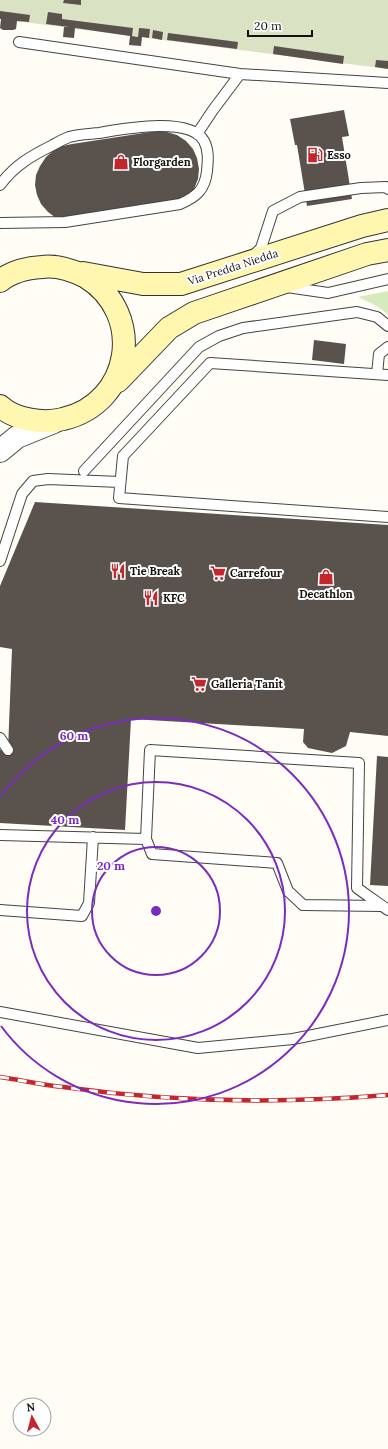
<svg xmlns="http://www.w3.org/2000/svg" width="388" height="1449" font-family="Lora,serif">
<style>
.green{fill:#d5ebbd}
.cemetery{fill:#d9e3c4}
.building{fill:#5a524d}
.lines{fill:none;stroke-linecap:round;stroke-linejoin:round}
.service-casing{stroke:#444;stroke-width:12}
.tertiary-casing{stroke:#444;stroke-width:24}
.secondary-casing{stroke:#333;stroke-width:24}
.service{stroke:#fff;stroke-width:10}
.tertiary{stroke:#fff;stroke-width:22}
.secondary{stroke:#fff6b0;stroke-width:22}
.rail-casing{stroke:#c4262e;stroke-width:4.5}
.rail{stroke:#fff;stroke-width:3;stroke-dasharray:9;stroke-linecap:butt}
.ring{fill:none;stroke:#7b2cbf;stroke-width:2}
.labels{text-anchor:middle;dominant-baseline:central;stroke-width:4;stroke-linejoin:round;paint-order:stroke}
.poi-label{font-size:11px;font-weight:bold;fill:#111;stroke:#fff;text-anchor:start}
.street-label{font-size:11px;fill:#111;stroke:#fff}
.centre{fill:#7b2cbf;stroke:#fff;stroke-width:2}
.ring-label{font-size:12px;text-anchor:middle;font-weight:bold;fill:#7b2cbf;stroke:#fff;stroke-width:4;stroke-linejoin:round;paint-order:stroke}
</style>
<rect width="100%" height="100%" fill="#fffdf5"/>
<path class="green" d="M388 291V314L375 305 358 297Z"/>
<path class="cemetery" d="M0 0H388V69L0 19Z"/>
<path class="building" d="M64 0H81V5L63 3Z
M0 11 30 15 29 22 17 21 16 29 13 30H3L0 28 1 19H0Z
M48 12 62 14V19L133 28 132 36 138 37 139 28 150 29 149 38 142 37 141 46 129 45 130 36 75 28 74 38 63 37 64 27H69L46 24Z
M153 30 163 32 162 40 152 38Z
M168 33 238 42 237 49 167 40Z
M274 46 344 56 343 64 273 54Z
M376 60 388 61V69L375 67Z
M344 110 349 136 342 137 352 199 307 206 297 145H295L290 119Z
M157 131 167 132 177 135 186 141 193 149 197 158 199 169 198 179 194 189 188 198 180 204 56 218 48 212 41 204 37 195 35 185 36 175 40 166 46 157 53 151 62 146 72 144Z
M314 340 346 344 344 364 312 360Z
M35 502 388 525V736L350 732 346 746 332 753 308 748 303 742 304 729 131 719 125 830 0 823V750H8L12 649 0 647V586Z
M377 756 388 757V886L370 885Z"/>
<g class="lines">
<defs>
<path id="service" d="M19 42 240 74 388 83
M197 134 213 110 240 74
M0 185C15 165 31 156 53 145 58 142 64 139 69 137 79 134 90 134 99 133 123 129 190 116 204 141 209 150 208 161 207 171 205 190 196 197 180 204L65 222 0 223
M253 256 261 248 273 211 300 197 361 188 386 187 388 189
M287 287 328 293 388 279
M377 374 379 354 388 347
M388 375 210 363 123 456 119 498 388 517
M84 471 199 347 219 336 243 328 357 312 377 317 388 326
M0 561 22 494 33 481 48 479 120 482
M0 738 8 750
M0 835 146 839
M382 906 303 905 288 891 277 863 152 854 146 839 150 750 359 763 357 888 388 910
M0 910 82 916 89 903 93 837
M0 1012 198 1048 293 1039 388 1020"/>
<path id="tertiary" d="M0 451 17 437 54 422"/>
<path id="secondary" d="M83 273 143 284H181L362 226 388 220
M0 281C12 271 27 268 42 267 58 265 72 270 86 277 146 314 132 403 63 419 44 424 15 420 0 406
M118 381 169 328 194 313 367 254 388 250"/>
</defs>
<use href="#service" class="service-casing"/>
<use href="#tertiary" class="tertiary-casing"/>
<use href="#secondary" class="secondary-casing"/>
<use href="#service" class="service"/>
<use href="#tertiary" class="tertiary"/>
<use href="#secondary" class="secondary"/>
<defs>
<path id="rail" d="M0 1077C21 1080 42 1085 63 1087 170 1102 280 1104 388 1095"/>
</defs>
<use href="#rail" class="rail-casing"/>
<use href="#rail" class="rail"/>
</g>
<g class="ring">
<circle cx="156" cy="911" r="64"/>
<circle cx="156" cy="911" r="129"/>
<path d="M1 796A193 193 0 1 1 1 1026"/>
</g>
<defs>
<symbol id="fuel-bare" viewBox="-9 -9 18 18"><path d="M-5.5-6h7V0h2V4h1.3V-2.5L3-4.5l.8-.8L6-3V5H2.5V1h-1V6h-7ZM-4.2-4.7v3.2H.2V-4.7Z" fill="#c4262e" stroke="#fff" stroke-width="2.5" paint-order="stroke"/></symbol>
<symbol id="shop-bare" viewBox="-9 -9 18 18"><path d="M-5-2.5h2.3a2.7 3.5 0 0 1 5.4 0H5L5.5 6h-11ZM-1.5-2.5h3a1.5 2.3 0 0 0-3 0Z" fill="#c4262e" stroke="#fff" stroke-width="2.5" paint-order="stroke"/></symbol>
<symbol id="restaurant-bare" viewBox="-9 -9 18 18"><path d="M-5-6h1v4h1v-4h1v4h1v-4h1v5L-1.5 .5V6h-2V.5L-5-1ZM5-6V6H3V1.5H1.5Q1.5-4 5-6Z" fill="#c4262e" stroke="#fff" stroke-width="2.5" paint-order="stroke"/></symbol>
<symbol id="supermarket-bare" viewBox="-9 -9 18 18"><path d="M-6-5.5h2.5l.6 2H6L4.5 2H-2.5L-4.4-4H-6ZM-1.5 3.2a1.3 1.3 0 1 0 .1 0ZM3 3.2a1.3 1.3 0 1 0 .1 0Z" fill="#c4262e" stroke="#fff" stroke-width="2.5" paint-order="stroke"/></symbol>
</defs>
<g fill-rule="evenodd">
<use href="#fuel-bare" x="304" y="144" width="22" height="22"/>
<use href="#shop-bare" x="110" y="151" width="22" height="22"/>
<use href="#restaurant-bare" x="107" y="560" width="22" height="22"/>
<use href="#supermarket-bare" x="207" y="562" width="22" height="22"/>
<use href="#shop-bare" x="315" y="566" width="22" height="22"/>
<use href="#restaurant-bare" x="140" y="587" width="22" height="22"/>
<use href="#supermarket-bare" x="188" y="673" width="22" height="22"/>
</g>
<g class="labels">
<g class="poi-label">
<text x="327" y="155">Esso</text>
<text x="133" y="162">Florgarden</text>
<text x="130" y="571">Tie Break</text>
<text x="230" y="573">Carrefour</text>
<text x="326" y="594" text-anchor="middle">Decathlon</text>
<text x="163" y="598">KFC</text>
<text x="211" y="684">Galleria Tanit</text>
</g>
<g class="street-label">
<text transform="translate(233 267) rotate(-18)">Via Predda Niedda</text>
</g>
</g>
<circle cx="156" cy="911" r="6" class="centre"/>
<g class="ring-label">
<text x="74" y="740">60 m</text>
<text x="65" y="824">40 m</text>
<text x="111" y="870">20 m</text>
</g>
<g transform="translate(32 1417) rotate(353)"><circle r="19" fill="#ffffff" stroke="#a0a0a0"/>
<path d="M0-3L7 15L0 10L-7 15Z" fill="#c4262e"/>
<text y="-6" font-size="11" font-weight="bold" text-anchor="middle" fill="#111111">N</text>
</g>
<path d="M248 30v6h64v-6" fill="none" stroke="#111111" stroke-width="2"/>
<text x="254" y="30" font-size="12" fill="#111111" stroke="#ffffff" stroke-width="3" paint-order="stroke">20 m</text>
</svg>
